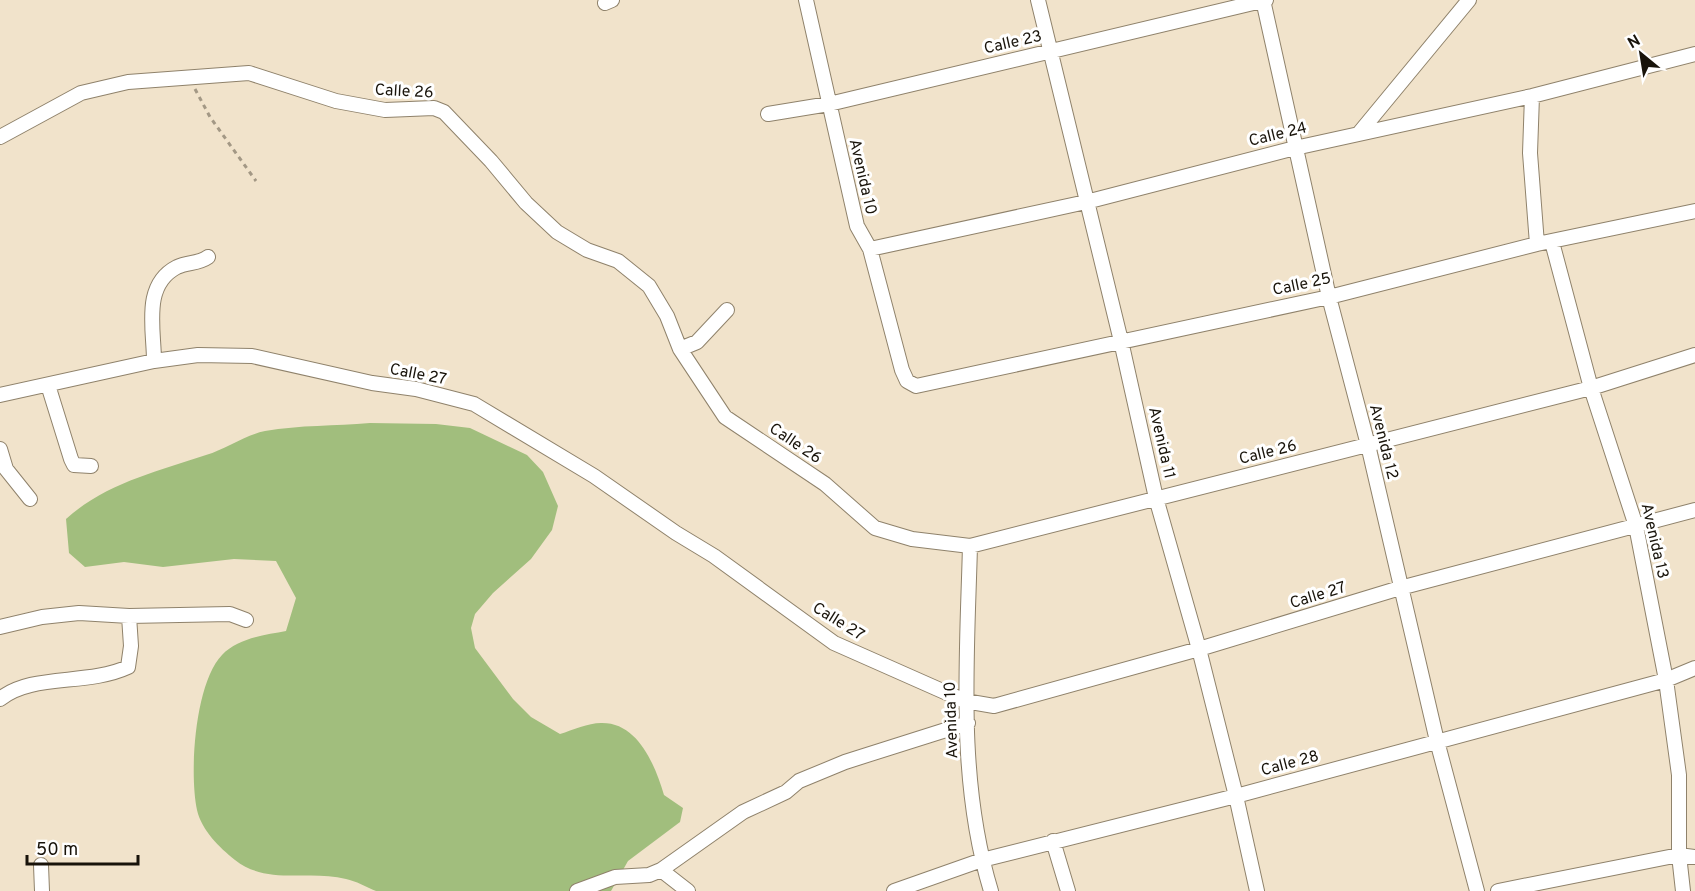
<svg xmlns="http://www.w3.org/2000/svg" width="1695" height="891" font-family="Overpass,sans-serif">
<style>
.green{fill:#a1be7d}
.lines{fill:none;stroke-linecap:round;stroke-linejoin:round}
.minor-casing{stroke:#8f826b;stroke-width:16}
.path{stroke:#a39885;stroke-width:3;stroke-dasharray:4.5 4.5;stroke-linecap:butt}
.minor{stroke:#fff;stroke-width:14}
.labels{text-anchor:middle;dominant-baseline:central;stroke-width:6;stroke-linejoin:round;paint-order:stroke}
.street-label{font-size:16px;fill:#18130a;stroke:#fff}
</style>
<rect width="100%" height="100%" fill="#f1e3cb"/>
<path class="green" d="M370 423 436 424 470 428 527 455 543 472 558 506 552 530 531 559 493 593 475 614 471 628 475 648 513 699 531 717 560 734C573 730 588 723 601 723 638 722 655 765 664 795L683 808 680 822 628 861 611 891H376C366 887 356 881 346 879 309 869 268 886 235 860 219 847 202 831 197 810 189 772 195 683 222 655 238 638 265 635 286 631L296 598 276 561 234 559 163 567 124 562 85 567 69 553 66 519C106 483 156 472 206 455 226 449 245 435 265 431 300 425 335 426 370 423Z"/>
<g class="lines">
<defs>
<path id="minor" d="M806 0 857 226 870 249 902 370 907 381 916 386 1329 297 1537 244 1695 211
M1038 0 1121 341 1156 498 1199 649 1236 796 1257 891
M1263 0 1329 297 1368 445 1437 741 1477 891
M605 3 612 0
M1532 96 1530 153 1537 244
M768 114 829 104 1266 0
M1360 132 1469 0
M0 137 81 93 128 82 249 73 336 101 385 110 434 108 444 112 491 161 526 203 557 232 587 250 618 261 649 286 667 316 680 349 725 417 825 484 875 528 912 539 970 546 1591 388 1695 355
M1552 242 1591 388 1636 526 1666 680 1679 775V855L1683 891
M870 249 1086 202 1295 148 1532 96 1695 54
M680 349 697 342 727 310
M154 361C154 329 142 285 177 267 188 262 198 264 208 257
M48 385 71 459 74 465 91 466
M0 395 154 361 198 355 252 356 372 383 416 389 474 404 594 476 676 533 714 556 834 643 965 701 994 706 1199 649 1400 588 1695 510
M0 449 6 469 30 499
M970 546C967 660 957 780 991 891
M0 627 42 617 79 613 129 616 230 614 246 620
M0 699C32 673 87 686 128 667L131 646 129 616
M1053 841 1068 891
M41 865 42 891
M661 870 688 891
M577 891 615 877 649 875 661 870 743 812 786 792 799 781 845 762 968 723
M894 891 982 860 1236 796 1666 680 1695 668
M1498 891 1679 855 1695 857"/>
</defs>
<use href="#minor" class="minor-casing"/>
<path class="path" d="M195 89 210 117 256 181"/>
<use href="#minor" class="minor"/>
</g>
<g class="labels">
<g class="street-label">
<text transform="translate(1013 43) rotate(-13)">Calle 23</text>
<text transform="translate(404 92) rotate(3)">Calle 26</text>
<text transform="translate(1278 135) rotate(-14)">Calle 24</text>
<text transform="translate(862 177) rotate(77)">Avenida 10</text>
<text transform="translate(1302 285) rotate(-12)">Calle 25</text>
<text transform="translate(418 375) rotate(11)">Calle 27</text>
<text transform="translate(1383 442) rotate(76)">Avenida 12</text>
<text transform="translate(1161 443) rotate(77)">Avenida 11</text>
<text transform="translate(795 444) rotate(34)">Calle 26</text>
<text transform="translate(1268 453) rotate(-14)">Calle 26</text>
<text transform="translate(1654 541) rotate(77)">Avenida 13</text>
<text transform="translate(1318 596) rotate(-17)">Calle 27</text>
<text transform="translate(838 622) rotate(32)">Calle 27</text>
<text transform="translate(952 720) rotate(-92)">Avenida 10</text>
<text transform="translate(1290 764) rotate(-15)">Calle 28</text>
</g>
</g>
<g transform="translate(1641 54) rotate(330)" stroke="#ffffff" stroke-width="4.5" paint-order="stroke">
<path d="M0-4.5L10 22L0 15L-10 22Z" fill="#18130a"/>
<text y="-9" font-size="16" font-weight="bold" text-anchor="middle" fill="#18130a">N</text>
</g>
<path d="M27 855v9h111v-9" fill="none" stroke="#18130a" stroke-width="3"/>
<text x="36" y="855" font-size="18" fill="#18130a" stroke="#ffffff" stroke-width="4.5" paint-order="stroke">50 m</text>
</svg>
